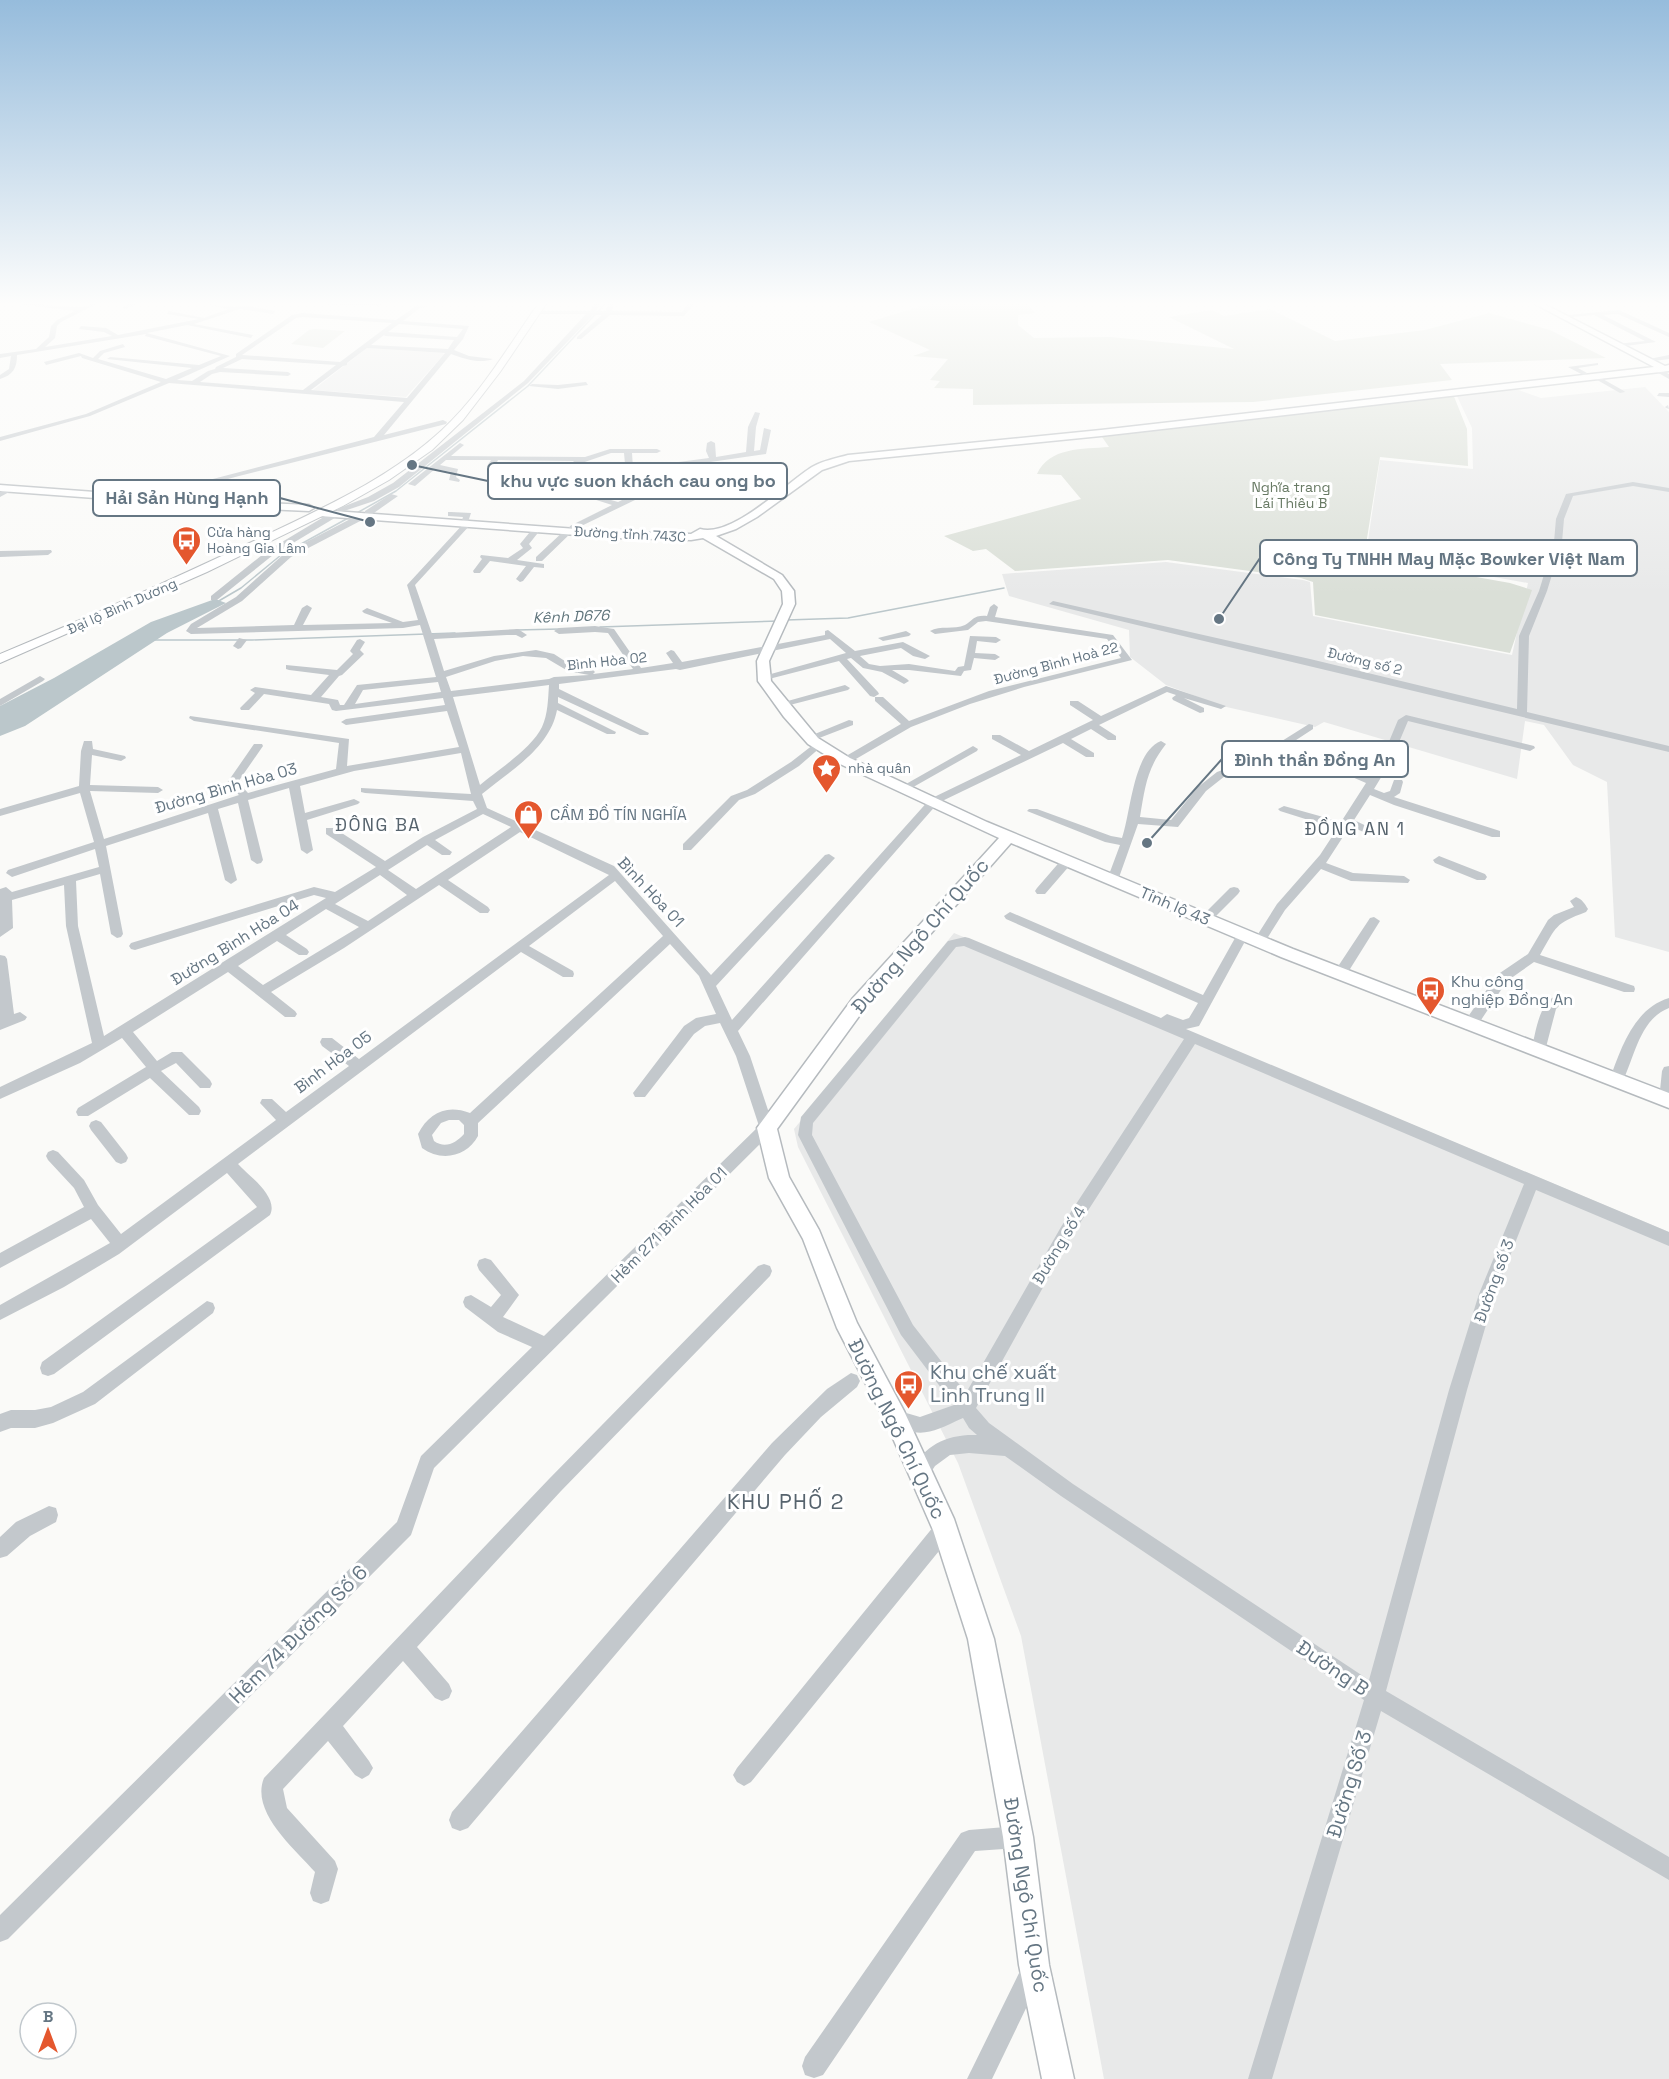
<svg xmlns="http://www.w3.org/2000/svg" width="1669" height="2079" font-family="'Space Grotesk',sans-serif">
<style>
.built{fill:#e8e9e9}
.green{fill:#dadfd7}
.water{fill:#bbc7cb}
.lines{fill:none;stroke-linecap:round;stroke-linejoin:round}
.stream{stroke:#bbc7cb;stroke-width:1.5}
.major-casing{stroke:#b5babe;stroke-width:3}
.highway-casing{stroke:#b4b9bd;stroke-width:2}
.minor{fill:#c3c8cc;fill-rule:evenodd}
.major{fill:#fff;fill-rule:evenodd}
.highway{fill:#fff;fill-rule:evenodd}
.labels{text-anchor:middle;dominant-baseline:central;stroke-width:6;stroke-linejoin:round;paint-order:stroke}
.far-park-label{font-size:14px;fill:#687a64;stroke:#fff}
.far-poi-label{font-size:14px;fill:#657683;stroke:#fff;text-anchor:start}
.far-street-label{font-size:14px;fill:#657683;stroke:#fff}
.far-water-label{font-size:15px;font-style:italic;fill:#60757c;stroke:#fff}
.street-label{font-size:16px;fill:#657683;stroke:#fff}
.poi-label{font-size:16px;fill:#657683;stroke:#fff;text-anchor:start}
.neighbourhood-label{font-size:18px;letter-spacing:1.5px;fill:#57646e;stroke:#fff}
.near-street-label{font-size:20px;fill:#657683;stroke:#fff}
.near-poi-label{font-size:20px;fill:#657683;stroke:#fff;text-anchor:start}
.near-neighbourhood-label{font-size:21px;letter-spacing:1.5px;fill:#57646e;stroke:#fff}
.leader{fill:none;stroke:#657683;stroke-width:2}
.callout-dot{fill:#657683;stroke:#fff;stroke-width:2}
.callout{fill:#fff;stroke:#657683;stroke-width:2}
.callout-label{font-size:18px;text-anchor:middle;font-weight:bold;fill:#657683}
</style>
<rect width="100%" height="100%" fill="#fafaf8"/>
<path class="built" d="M367 348 443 353 444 354 406 397 313 390Z
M1645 387 1669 412V952L1615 937 1607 782 1573 765 1544 725 1525 721 1517 779 1324 722 1315 727 1222 706 1166 685 1130 657 1129 630 1009 596 1002 574 1166 562 1303 580 1310 582 1313 616 1512 655 1528 583 1366 554 1380 460 1473 469 1472 428 1456 394 1513 388 1541 398Z
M954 933 1669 1232V2079H1104L1021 1636 958 1463 798 1147 794 1129Z"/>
<path class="green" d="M928 304H1027L1035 313 1018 315V325L1034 338 1110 337 1234 349 1169 317 1212 310 1224 316 1270 309 1335 341 1425 330 1489 313 1550 330 1606 358 1440 364 1452 380 1253 402 973 405V389L934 388 940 381 930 380 948 359 913 356 930 350 869 322Z
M315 329 345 331 323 348 291 344 309 330Z
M1453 394 1467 429 1468 466 1380 457 1364 557 1510 583 1532 590 1510 653 1315 615 1313 582 1301 578 1168 560 1015 571 986 549 973 551 944 536 1081 499 1061 475 1037 474C1049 447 1083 449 1109 447L1102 437Z"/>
<path class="water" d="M215 599 226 603 167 633 25 726 0 736V706L54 678 151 622Z"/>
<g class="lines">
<path class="stream" d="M355 514 396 491 528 386 605 304
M217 602 241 588 281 555 350 517
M786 620 848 618 1004 588
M600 627 779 621
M516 630 560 629
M153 640H252L455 633"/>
<defs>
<path id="major" d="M1535 304H1544L1665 366 1669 365V371L1101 436 849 461 822 470 757 517 736 529 716 536 782 575 794 591 795 604 769 661 771 681 818 738 850 758 987 822 1293 949 1669 1093V1108L1281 957 1011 843 865 1008 777 1129 789 1177 819 1230 857 1323 904 1411 954 1519 994 1639 1033 1837 1049 1965 1074 2079H1042L1019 1965 1003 1837 968 1639 933 1530 888 1427 837 1328 803 1239 769 1178 757 1128 853 998 999 838 840 764 808 744 784 717 758 681 757 661 783 604 782 591 774 579 703 538 691 540 618 538 320 516 315 513 320 510 618 532 691 534 700 529C732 538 785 484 812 467 822 461 837 458 848 455L1101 430 1654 367Z
M0 485 217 501 309 505 314 508 309 511 217 507 0 491Z"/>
<path id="highway" d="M538 304H546L500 372 463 420 432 450 389 480 343 506 207 572 0 663V654C87 618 173 579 258 539 322 508 389 479 442 430 480 395 508 347 538 304Z"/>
</defs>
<use href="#major" class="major-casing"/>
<use href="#highway" class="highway-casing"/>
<path class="minor" d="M18 304C38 302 58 307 78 307 84 308 89 303 96 304L61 322 57 326 55 338 45 347 112 336 104 332 79 329 81 326 106 328 118 335 199 319 167 314 169 311 204 318 228 309 206 304 235 307 251 304 247 306 275 311 273 314 240 309 194 324 253 335 251 338 187 325 147 333 230 356 177 380 192 381 208 371 215 369 216 367 236 357V354L292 315 302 313 396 320 419 304 426 307 420 308 403 321 469 326 463 339 454 350 469 356 493 359C480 364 464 359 451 354L384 435 443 420 447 422 446 424 239 476 139 503H136V499L374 437 404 402 169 383 90 416 0 441V437L86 414 161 382 82 358 81 356 46 365 44 362 79 353 93 358 100 351 123 344 125 347 104 353 98 359 166 379 192 368 107 359 110 357 199 365 221 356 145 336 146 334 17 355C17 368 13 375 0 379V375L9 369 11 356 0 358V354L36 349 49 337 51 326 57 320 75 311ZM302 317 392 323 340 362 242 355 296 318ZM399 324 463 329 457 337 388 332ZM384 335 385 336 454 340 448 349 371 345ZM367 348 445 353 407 398 311 390 343 366 347 365V363ZM242 359 336 365 303 390 200 382 212 374 220 372 288 376 291 374 288 372 223 368Z
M129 304H136L125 309 122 307Z
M311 304H382L379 306Z
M594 304H600L596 311H606L608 304H614L612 311 682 312 688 304H694L684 316 610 315 581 339H577V337L602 315H593L528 383 399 487 374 501 338 513V516L273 555 217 600H211V596L267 551 332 512H337V509L368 497 393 483 524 381 586 314H536L534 311H590Z
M1619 310 1669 333V337L1618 314 1603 315 1656 342 1618 347 1616 344 1645 341 1594 315 1561 318 1558 316Z
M1669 355V359L1647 362 1644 360Z
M1598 363V365L1578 368 1587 373 1585 376 1568 367Z
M1657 368 1669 374V379L1655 371Z
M1594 374 1624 391 1625 392 1620 393 1592 377Z
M586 382 588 385 558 389 529 386 532 384 558 385Z
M1659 393H1669V397L1657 396Z
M1668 405 1669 409 1666 408 1665 407Z
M755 412 760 413 756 427 754 451 760 450 764 428 771 430 766 454 634 473 635 500 573 530 569 528 570 526 612 505 590 498V494L618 502 628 497 624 453H611L576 465 572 463 574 461 498 460 495 466V470L535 473V477H532L489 474 487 466 491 460H446L440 465 458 469 456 477 460 480 459 482 449 480 451 472 435 469 415 486 408 484 460 443 464 445 451 456 585 457 610 449H657L661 451 657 453H632L633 468 709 458 706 451 707 443 711 441 715 443 716 457 746 452 748 427Z
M1633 482 1669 488V492L1633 486 1573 496 1564 519 1562 542 1547 591 1529 636 1527 712 1669 746V752L1049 604 1053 601 1310 659 1517 709 1519 636 1539 591 1554 542 1556 519 1566 494Z
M7 489 11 491 0 497V492Z
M391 494 398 496 371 515H366V518L291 557 242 601 197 628 294 625 302 608 307 605 312 608 303 625 392 623 364 613 362 611 367 608 403 622 418 620 407 585 465 522 462 520 463 517 448 516V512H451L471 513 468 522 471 524 415 585 432 634 518 629 527 635 522 638 516 635H507L434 639 444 671 494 656 536 650 554 654 574 667 593 670 595 672 593 674 633 669 608 633 595 632 559 634 554 631 559 628 595 626 614 629 641 668 673 663 666 653 671 650 674 651 682 662 825 635V631L828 630 855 651 903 642 930 656 925 659 913 656 901 648 860 656 869 664 880 666 909 664 955 671 958 667 964 666 970 636 996 637 1001 640 996 643 977 641 975 653 995 654 1000 657 995 660 974 658 971 670 964 671 961 676 909 670H892L907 679 909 681 904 684 882 672 863 668 851 658 847 659 878 692 879 694 874 697 870 696 839 661 765 680 760 677 846 653 830 639 680 670 676 669 559 684V689L649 733 648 735H640L558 697V703L616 732 615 734H607L557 710C550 748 510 771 482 794L487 808 614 866 711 975 825 855 829 854 835 858 716 986 732 1020 930 799 1021 755 992 739V735H1000L1029 751 1093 720 1070 705V701H1078L1101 716 1166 686 1226 706 1221 709 1184 698 1204 708V712L1200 713 1173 700 1172 698 1176 695 1167 692 1099 725 1116 736V740H1108L1091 729 1071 739 1094 753V757H1086L1063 743 938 803 738 1031 750 1056 774 1128 772 1132 434 1468 411 1535 8 1939 0 1942V1915L397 1522 421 1456 532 1347 498 1332 465 1307 463 1302 465 1297 471 1295 491 1307 501 1295 479 1270 477 1265 479 1260 485 1258 491 1260 519 1295 503 1317 544 1336 759 1126 736 1056 720 1023 705 1026 694 1034 645 1097H635L633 1093 684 1026 696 1018 716 1014 699 976 670 944 478 1123V1136C467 1157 441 1162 422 1148L418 1134C429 1113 446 1104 470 1113L663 936 615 881 529 946 573 971 574 974 573 977H563L521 952 238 1164C249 1176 279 1197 270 1215L54 1374 48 1376 42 1374 40 1368 42 1362 257 1207 227 1173 119 1254 64 1287 0 1320V1305L110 1243 91 1219 0 1268V1253L84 1207 74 1188 48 1160 46 1156 48 1152 53 1150 58 1152 84 1180 98 1205 121 1234 276 1120 260 1103 262 1099H272L286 1112 349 1066 322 1046 320 1042 322 1038H332L359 1059 609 875 520 832 448 880 488 907 490 910 488 913H480L439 885 344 948 271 992 295 1011 297 1014 295 1017H285L228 972 133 1032 157 1061 172 1052H182L210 1080 212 1084 210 1088H200L176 1063 161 1071 199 1107 201 1111 199 1115H189L150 1078 88 1116H78L76 1112 78 1108 146 1067 122 1038 80 1063 0 1099V1087L92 1043 66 926 64 885 12 900 13 928 0 937V889L6 887 12 892 99 867 95 849 12 877 6 873 8 870 94 842 80 793 0 816V809L79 786 81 751 84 741H92L93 749 125 756 126 758 121 761 92 755 90 785 158 787 163 790 158 793 90 791 104 839 239 795 227 783 254 744H262L263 746 238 782 248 793 336 769 339 743 194 721 189 718 190 716 349 739 347 766 459 747 447 711 346 725 341 722 346 719 445 705 443 698 336 711 332 710 329 704 264 694 249 710H241L240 708 255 693 250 690 255 687 311 695 329 675 289 670 286 669V665L337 670 353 654 350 651 357 640 360 639 365 642 360 650 364 654 342 675 339 676 321 697 338 700 340 705H344L357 685 436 677 420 625 403 628 191 634 186 631 191 624 236 597 285 553 360 514H365V511ZM523 656 546 658 568 671 589 675 554 677 549 679 451 691 446 677 495 661ZM438 682 441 692 355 704 363 690ZM549 685C548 699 548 714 542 727 532 748 498 770 480 785L453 697ZM461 753 471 794 361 788V792L365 793 473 801 477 809 423 837 385 861 334 828H326V834L376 867 335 892 314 887 131 943 129 946 131 949 135 950 314 895 326 898 104 1036 78 926 76 881 100 874 111 934 117 938 121 937 123 934 106 846 208 813 225 880 231 884 237 880 218 809 238 803 251 860 257 864 261 863 263 860 248 800 289 788 301 850 307 854 313 850 307 820 358 804 360 802 354 799 305 813 300 786 354 771ZM483 814 511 827 416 889 388 870 427 845 442 855H450L452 852 435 840ZM380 875 407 895 368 921 335 904ZM326 909 359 927 263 985 238 966 277 941 299 955H307L309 952 307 949 286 935ZM449 1120H459L464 1125V1134C456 1143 445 1149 434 1141L432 1135 441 1123Z
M534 527 541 529 529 544 532 548 517 560 544 564V568L534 567 523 581 520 582 516 579 526 566 490 561 480 573H474L473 571 482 559 480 557 481 555 508 558 523 548 520 544Z
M565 530 572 532 542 561H536V557Z
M51 550 52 552 48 555 0 557V551Z
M994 604 998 607 995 617 1113 635 1132 660 1024 687 970 704 911 727 849 763H841V759L901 724 875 701V697H883L909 721 989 691 1121 658 1107 639 986 621 978 622 968 630 935 634 930 631C940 625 954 630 965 625 974 620 973 615 987 616L990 607Z
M906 631 911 634 909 636 883 641 878 638Z
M239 638 247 640 241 648 238 649 233 646Z
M40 676 45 679 43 681 0 706V699Z
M845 685 850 688 848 690 782 707 777 704Z
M1406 715 1534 746 1535 748 1530 751 1408 721 1391 761 1374 789 1384 793 1390 791 1394 780H1402L1403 782 1400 793 1394 797 1500 831V837H1492L1394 805 1370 795 1354 820 1383 834 1377 838 1350 826 1326 863 1353 873 1404 876 1410 880 1408 883 1351 881 1321 869 1285 910 1263 945H1255L1253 942 1277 904 1320 855 1337 829 1280 811 1278 809 1284 806 1341 822 1366 783 1320 763 1325 760 1329 761 1370 777 1380 762 1341 746 1346 743 1383 756 1398 720Z
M849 720 853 721V725L814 740 810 741 805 738Z
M1309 724 1313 725V729L1261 763 1225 776 1206 791 1178 827 1138 824 1117 883 1113 884 1107 880 1120 845 1105 842 1027 811 1029 809H1037L1111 836 1122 838C1131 812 1133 752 1161 741L1166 744C1147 768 1145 787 1140 817L1171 820 1198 787 1217 772 1253 759Z
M818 741 822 742V746L799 766 755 794 739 800 691 850H683V844L731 796 747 790 791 762Z
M973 746 978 749 977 751 908 790 904 791 899 788Z
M1439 856 1485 874 1487 877 1485 880H1477L1435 863 1433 860Z
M1067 857 1071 858 1073 861 1071 864 1045 894H1037L1035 891 1037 888 1063 858Z
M1234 887 1238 888 1240 891 1238 894 1210 922H1202L1200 919 1202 916 1230 888Z
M1576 897C1582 899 1585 904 1588 909L1586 912C1554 924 1557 926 1540 955L1634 986 1635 989 1634 992H1624L1534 962 1507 981 1475 1029H1465L1463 1025 1465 1021 1497 975 1528 954 1548 920 1554 915 1574 907 1570 901Z
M1010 912 1203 995 1239 931H1247L1249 934 1199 1026 1186 1029 1669 1232V1246L1536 1190 1495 1294 1467 1390 1386 1691 1669 1857V1880L1381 1711 1272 2079H1248L1364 1700 1061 1496 1005 1456 969 1453 950 1455 935 1466 927 1478 921 1481 915 1478 912 1472C924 1444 948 1434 977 1435L969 1428 963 1418C932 1432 924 1439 890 1425L887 1419 890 1413 896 1410 920 1417 954 1405 901 1335 798 1135 801 1117 948 941 965 937 969 938 1161 1018 1167 1014 1183 1020 1189 1018 1198 1003 1006 919 1004 916ZM964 946 1184 1039 1061 1227 966 1393 913 1325 812 1135 813 1123 956 947ZM1195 1044 1524 1184 1479 1294 1449 1390 1369 1680 1073 1484 989 1423 976 1408 1071 1237Z
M1374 917 1380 921 1345 977H1335L1334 974 1335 971 1370 918Z
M0 955 5 956 7 959 14 1014 20 1012 27 1017 25 1020 0 1030Z
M1558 995 1565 1000 1556 1009 1545 1051 1543 1055H1533L1531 1051C1536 1033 1538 1002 1558 995Z
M1669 998V1008C1639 1019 1634 1060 1621 1085H1611L1609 1081C1621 1049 1633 1009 1669 998Z
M1669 1066V1105L1661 1104 1659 1100 1662 1071 1664 1067Z
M96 1120 101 1122 126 1154 128 1158 126 1162 121 1164 116 1162 91 1130 89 1126 91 1122Z
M764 1264 770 1266 772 1271 770 1276 561 1491 417 1647 449 1684 452 1691 449 1698 442 1701 435 1698 403 1661 343 1726 369 1761 373 1768 369 1775 362 1779 355 1775 328 1741 283 1789 287 1808 335 1861 338 1869 329 1901 321 1904 313 1901 310 1893 315 1872C295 1849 250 1812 264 1778L549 1479 758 1266Z
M207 1301 213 1303 215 1308 213 1313 95 1404 53 1423 35 1428H11L0 1432V1414L11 1410H35L51 1407 83 1392Z
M851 1373 857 1375 860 1381 857 1387 821 1417 785 1455 468 1828 460 1831 452 1828 449 1820 452 1812 772 1443 827 1389Z
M49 1506 56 1508 58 1515 56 1522 30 1536 7 1556 0 1558V1537L16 1522Z
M945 1519 952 1521 954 1528 952 1535 751 1782 744 1786 737 1782 733 1775 737 1768 938 1521Z
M1018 1826 1026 1829 1029 1837 1026 1845 1018 1848 975 1851 823 2075 814 2078 805 2075 802 2066 805 2057 961 1833 969 1830Z
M1031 1961 1039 1965 1043 1973 992 2079H967L1023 1965Z"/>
<use href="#major" class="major"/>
<use href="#highway" class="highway"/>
</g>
<linearGradient id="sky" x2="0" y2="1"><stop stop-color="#96bcdc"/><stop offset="0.51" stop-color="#fdfdfc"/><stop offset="1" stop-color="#fdfdfc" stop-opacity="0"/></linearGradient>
<rect width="1669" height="595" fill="url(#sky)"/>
<defs>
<symbol id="bus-pin" viewBox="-11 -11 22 30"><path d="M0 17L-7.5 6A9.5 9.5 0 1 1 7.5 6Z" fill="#e4572e" stroke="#fff"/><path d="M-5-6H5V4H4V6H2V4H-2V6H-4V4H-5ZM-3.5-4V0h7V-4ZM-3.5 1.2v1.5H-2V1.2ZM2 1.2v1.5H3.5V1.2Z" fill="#fff"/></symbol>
<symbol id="sight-pin" viewBox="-11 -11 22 30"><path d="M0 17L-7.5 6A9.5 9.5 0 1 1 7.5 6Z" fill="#e4572e" stroke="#fff"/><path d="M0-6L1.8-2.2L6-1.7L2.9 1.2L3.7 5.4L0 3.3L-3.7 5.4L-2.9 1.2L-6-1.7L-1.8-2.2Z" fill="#fff"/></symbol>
<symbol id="shop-pin" viewBox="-11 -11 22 30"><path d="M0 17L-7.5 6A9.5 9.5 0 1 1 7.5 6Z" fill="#e4572e" stroke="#fff"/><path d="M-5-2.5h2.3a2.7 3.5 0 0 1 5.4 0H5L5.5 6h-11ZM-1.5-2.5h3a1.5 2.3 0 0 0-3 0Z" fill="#fff"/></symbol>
</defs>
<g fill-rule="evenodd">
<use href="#bus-pin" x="170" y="524" width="33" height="45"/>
<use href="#sight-pin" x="810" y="752" width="33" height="45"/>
<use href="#shop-pin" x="512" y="798" width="33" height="45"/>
<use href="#bus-pin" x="1414" y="974" width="33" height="45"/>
<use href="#bus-pin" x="892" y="1368" width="33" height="45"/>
</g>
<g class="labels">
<g class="far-park-label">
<text x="1291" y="487">Nghĩa trang<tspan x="1291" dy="16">Lái Thiêu B</tspan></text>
</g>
<g class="far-poi-label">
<text x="207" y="532">Cửa hàng<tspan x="207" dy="16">Hoàng Gia Lâm</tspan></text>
<text x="848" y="768">nhà quân</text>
</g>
<g class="far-street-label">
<text transform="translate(630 534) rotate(3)">Đường tỉnh 743C</text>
<text transform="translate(122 606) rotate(-24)">Đại lộ Bình Dương</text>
<text transform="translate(607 661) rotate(-6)">Bình Hòa 02</text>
<text transform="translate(1365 661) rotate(14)">Đường số 2</text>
<text transform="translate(1056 663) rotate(-15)">Đường Bình Hoà 22</text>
</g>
<g class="far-water-label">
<text transform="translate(571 616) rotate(-2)">Kênh D676</text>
</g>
<g class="street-label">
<text transform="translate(226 788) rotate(-16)">Đường Bình Hòa 03</text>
<text transform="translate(651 892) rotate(47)">Bình Hòa 01</text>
<text transform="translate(1175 906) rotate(23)">Tỉnh lộ 43</text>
<text transform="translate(235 942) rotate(-32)">Đường Bình Hòa 04</text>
<text transform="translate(333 1062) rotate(-37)">Bình Hòa 05</text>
<text transform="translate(669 1225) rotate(-45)">Hẻm 271 Bình Hòa 01</text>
<text transform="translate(1059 1245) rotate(-59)">Đường số 4</text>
<text transform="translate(1494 1281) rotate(-70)">Đường số 3</text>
</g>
<g class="poi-label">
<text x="550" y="814">CẦM ĐỒ TÍN NGHĨA</text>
<text x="1451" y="981">Khu công<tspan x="1451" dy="18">nghiệp Đồng An</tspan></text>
</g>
<g class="neighbourhood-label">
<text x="378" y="824">ĐÔNG BA</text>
<text x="1355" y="828">ĐỒNG AN 1</text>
</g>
<g class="near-street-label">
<text transform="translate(920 936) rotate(-49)">Đường Ngô Chí Quốc</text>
<text transform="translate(897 1429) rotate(64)">Đường Ngô Chí Quốc</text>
<text transform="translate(298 1634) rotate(-45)">Hẻm 74 Đường Số 6</text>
<text transform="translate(1333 1668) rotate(34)">Đường B</text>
<text transform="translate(1349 1784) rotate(-73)">Đường Số 3</text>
<text transform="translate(1026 1895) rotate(81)">Đường Ngô Chí Quốc</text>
</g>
<g class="near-poi-label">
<text x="930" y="1372">Khu chế xuất<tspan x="930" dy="23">Linh Trung II</tspan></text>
</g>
<g class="near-neighbourhood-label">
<text x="786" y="1501">KHU PHỐ 2</text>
</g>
</g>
<path class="leader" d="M412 465L488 481M370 522L280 498M1219 619L1260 558M1147 843L1222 759"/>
<g class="callout-dot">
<circle cx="412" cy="465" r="6"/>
<circle cx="370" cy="522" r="6"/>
<circle cx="1219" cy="619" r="6"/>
<circle cx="1147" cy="843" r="6"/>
</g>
<g class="callout">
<rect x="488" y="463" width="299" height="36" rx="6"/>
<rect x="93" y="480" width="187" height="36" rx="6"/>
<rect x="1260" y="540" width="377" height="36" rx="6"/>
<rect x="1222" y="741" width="186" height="36" rx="6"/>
</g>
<g class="callout-label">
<text x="638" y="487">khu vực suon khách cau ong bo</text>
<text x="187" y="504">Hải Sản Hùng Hạnh</text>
<text x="1449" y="565">Công Ty TNHH May Mặc Bowker Việt Nam</text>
<text x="1315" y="766">Đình thần Đồng An</text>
</g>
<g transform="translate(48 2031)"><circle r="28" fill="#ffffff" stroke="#c1c8cd" stroke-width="1.5"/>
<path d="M0-4.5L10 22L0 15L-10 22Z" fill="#e4572e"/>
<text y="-9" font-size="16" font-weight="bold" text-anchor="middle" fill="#657683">B</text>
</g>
</svg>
